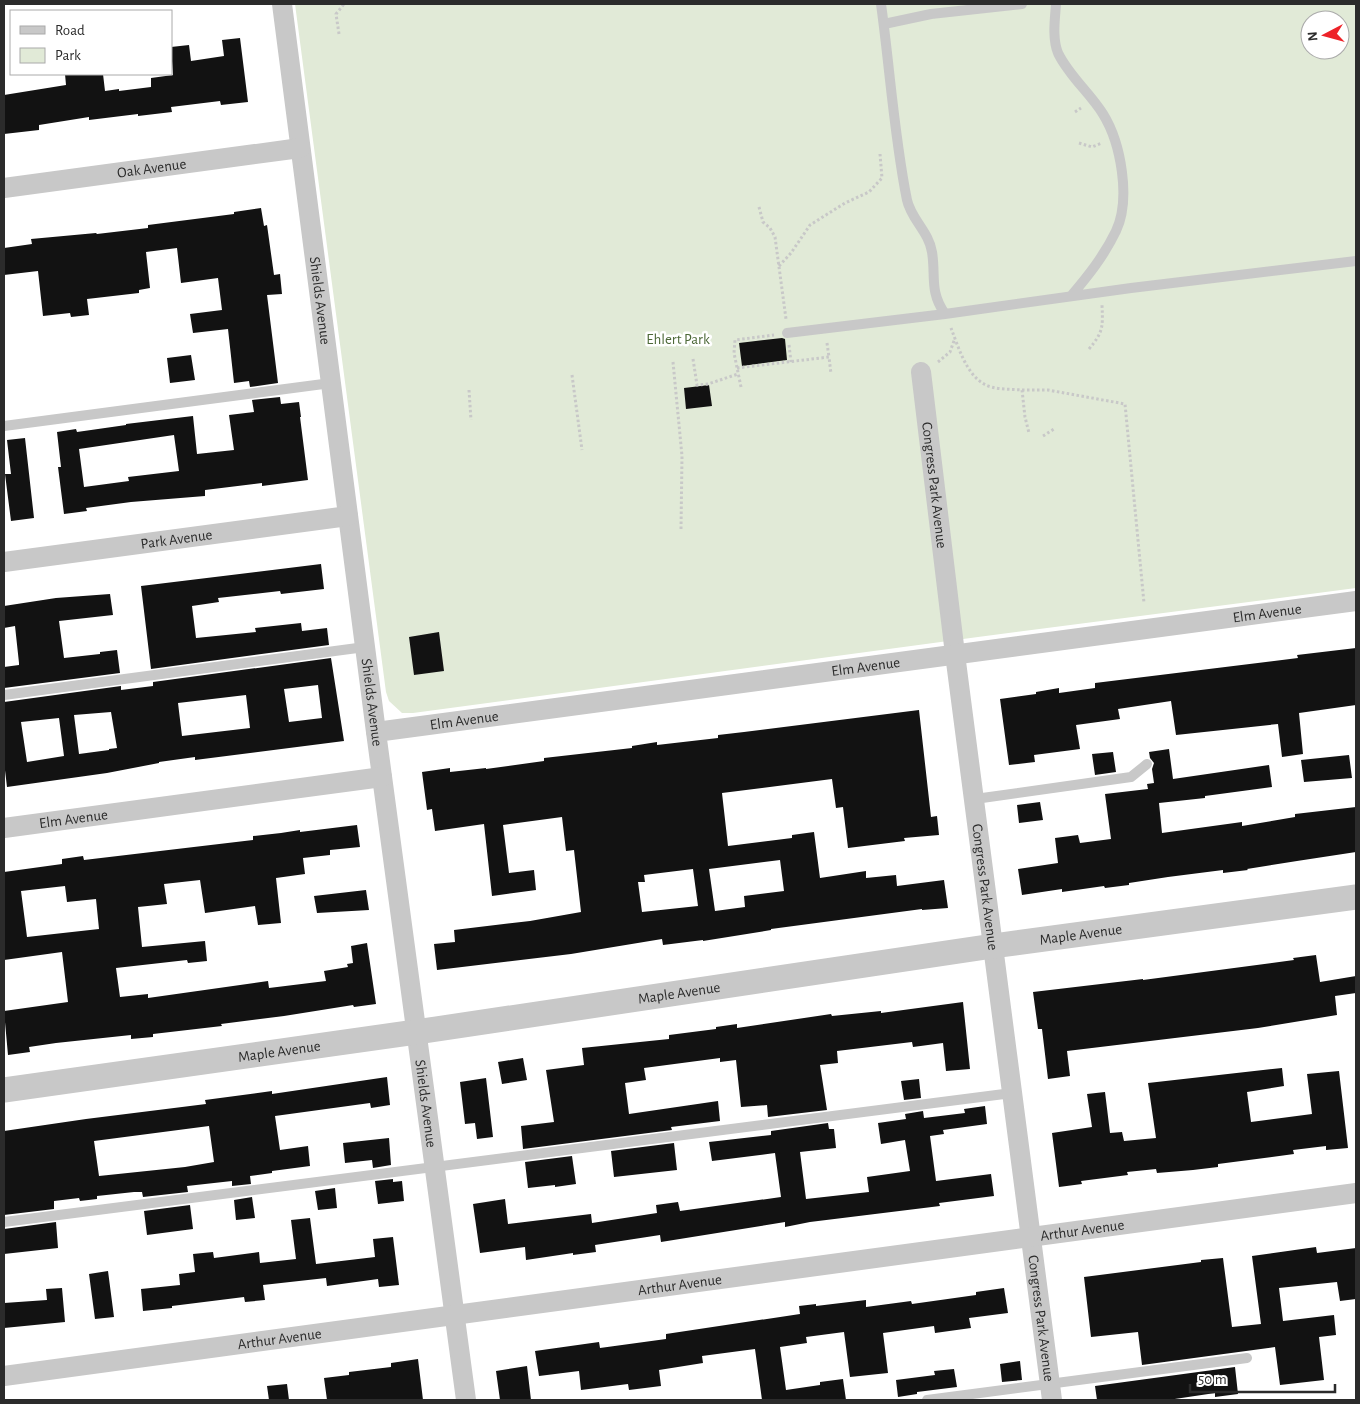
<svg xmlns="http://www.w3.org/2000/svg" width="1360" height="1404" font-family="'Alegreya Sans',sans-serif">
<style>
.green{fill:#e1ead7;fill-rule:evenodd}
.building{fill:#121212;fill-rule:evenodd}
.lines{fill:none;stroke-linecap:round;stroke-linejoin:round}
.path{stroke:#c8c8c8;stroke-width:3;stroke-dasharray:2.5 2.5;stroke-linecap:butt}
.service{stroke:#c8c8c8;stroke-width:10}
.minor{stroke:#c8c8c8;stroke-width:20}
.tertiary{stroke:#c8c8c8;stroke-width:25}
.labels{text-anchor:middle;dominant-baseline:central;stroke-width:5;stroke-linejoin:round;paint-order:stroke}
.street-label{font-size:15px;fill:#2b2b2b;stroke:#fff}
.park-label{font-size:15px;fill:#4c6837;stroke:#fff}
</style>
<rect width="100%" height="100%" fill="#fff"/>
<path class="green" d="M295 4H1356V588L978 637 413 713H402L389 701 386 692ZM1310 20H1340V50H1310Z"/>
<path class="building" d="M240 38 248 102 221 105 220 101 171 107 172 112 138 116V114L89 120V117L39 125V130L4 134V95L66 85 65 74H103L105 91 119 89V91L151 87V78L173 75 171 47 189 45 191 61 224 56 222 40Z
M261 208 264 226 267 225 274 275 280 274 282 294 267 295 278 383 250 387 249 381 234 383 228 329 193 333 190 314 222 310 218 278 181 283 177 248 146 252 150 288 139 290V293L87 299 89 315 71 317 70 313 43 316 38 271 4 275V248L32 244 31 239 96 233 97 234 148 228V225L234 214V212Z
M782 338 785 339 787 360 742 366 739 343Z
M191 355 195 380 170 383 167 358Z
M709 385 712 406 686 409 684 388Z
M280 397 281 404 299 402 301 417H300L308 480 262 486V483L205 490V496L131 502 86 508 87 511 64 514 58 467H61L57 432 76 429 77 432 126 425V424L193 416 197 454 234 450 229 415 254 412 252 400ZM174 435 179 471 128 477 129 481 84 487 79 449Z
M25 438 34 518 11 521 5 474H11L7 440Z
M321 564 324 589 281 594 280 591 218 598 219 602 192 606 196 638 256 632 255 628 301 623 302 631 327 628 329 645 151 669 141 586Z
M110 594 113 615 59 621 64 658 100 654V652L117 650 120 673 4 688V667L19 665V663L15 626 4 628V606L56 598Z
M439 632 444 671 414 675 409 637Z
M1356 648V705L1299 713 1303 754 1282 757 1278 724 1176 735 1171 701 1118 709 1120 719 1076 725 1080 749 1034 755 1035 762 1009 765 1000 699 1036 694V692L1059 688V693L1095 688V683L1298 658 1297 655Z
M331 658 344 741 195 760V757L159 762V763L107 773 7 787 4 762V702L121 686V690L153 686V682ZM318 685 322 718 289 722 284 689ZM246 695 250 728 182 736 178 703ZM111 712 117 748 109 749V750L79 754 74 715ZM59 718 64 756 27 762 21 722Z
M919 710 931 817 937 816 939 835 904 838 905 841 848 848 843 807 836 808 832 779 722 793 728 846 792 838V835L814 832 820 878 866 871V878L896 875 897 886 944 880 948 908 922 910V909L771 929V930L703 941V940L663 945 662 939 571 954 437 970 434 944 455 942 454 930 530 921 581 912 574 850 566 851 562 817 503 825 509 873 534 870 536 890 492 896 484 824 435 831 432 809 427 810 422 772 450 768V772L486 768V769L544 761V758L632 748V746L657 742V745L718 738V735L744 732ZM780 860 784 891 744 896 745 907 715 911 709 869ZM693 869 698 906 642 912 638 882H645L644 875Z
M1169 749 1173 779 1269 765 1272 787 1205 796V798L1159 803 1162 833 1242 822V826L1295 817V814L1356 807V852L1297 861 1247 869 1248 870 1223 873V870L1168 877 1129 883V885L1105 888 1104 886 1062 892V889L1022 895 1018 869 1058 863 1055 838 1078 835 1080 843 1111 839 1105 794 1148 789 1147 784 1154 783 1152 769 1154 763 1150 758 1149 752Z
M1113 752 1116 772 1095 775 1092 754Z
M1349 755 1352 778 1304 782 1301 760Z
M1040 802 1043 820 1019 823 1017 805Z
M357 825 360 847 330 850V855L303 858 305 874 276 878 281 923 258 925 255 906 205 913 200 880 164 884 167 904 138 907 142 947 205 941 207 961 188 963 187 960 116 968 120 997 148 994V998L268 981 269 988 326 981 324 971 348 967 347 964 353 963 351 946 367 943 376 1004 354 1007 353 1005 284 1016 221 1024 222 1026 153 1034V1037L131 1039V1035L56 1043 29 1047 30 1052 8 1055 4 1011 68 1002 62 952 4 960V872L62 864V859L83 856 84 860 253 840V836L281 833 300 830V832ZM65 886 67 902 96 899 99 929 27 937 21 891Z
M366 890 369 910 317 913 314 896Z
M1316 955 1320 982 1356 976V993L1335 996 1337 1015 1258 1028 1067 1051 1070 1076 1048 1079 1042 1029H1038L1033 992 1143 979V980L1294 960 1293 958Z
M963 1002 970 1069 946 1071 943 1043 913 1047 912 1042 837 1051 838 1063 820 1065 827 1110 768 1117 767 1105 741 1107 736 1060 720 1062V1058L644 1068 646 1080 625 1083 629 1114 718 1101 720 1121 671 1127 672 1130 523 1149 521 1126 554 1122 546 1070 584 1065 582 1048 669 1039V1035L716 1029V1027L737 1024V1028L831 1014 832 1016 881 1011V1013Z
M523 1058 527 1080 502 1084 498 1062Z
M1282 1068 1284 1086 1247 1092 1251 1122 1312 1114 1307 1074 1339 1071 1348 1148 1326 1150V1146L1293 1150 1294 1154 1218 1164V1167L1193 1170 1157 1173 1156 1169 1127 1172 1128 1175 1081 1181 1082 1184 1059 1187 1052 1133 1092 1127 1087 1094 1105 1092 1110 1133 1122 1132 1124 1141 1156 1138 1148 1083Z
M387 1077 390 1105 371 1108 370 1103 275 1116 280 1150 308 1146 310 1166 272 1171V1173L250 1176 251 1184 232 1186V1181L187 1186 188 1192 143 1197 142 1192H134L97 1196V1199L80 1201 79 1198 54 1201V1209L4 1215V1131L86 1119 206 1104 205 1100 272 1091V1094ZM209 1126 214 1162 185 1167 99 1176 94 1141Z
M486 1078 493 1137 477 1139 475 1123 465 1124 460 1082Z
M919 1079 921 1098 904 1100 901 1081Z
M985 1106 987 1124 943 1130 944 1134 930 1136 936 1181 991 1174 994 1196 939 1203 940 1206 810 1222 785 1227V1222L661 1242 660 1235 595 1245 596 1252 573 1255V1253L526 1260 525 1247 480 1253 473 1204 505 1199 508 1224 591 1214 592 1223 657 1213 656 1205 678 1202 680 1211 781 1197 775 1153 712 1161 709 1142 771 1135V1131L828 1123 829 1129H834L836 1148 800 1152 806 1199 869 1192 867 1177 910 1171 905 1140 881 1144 878 1123 906 1119 905 1114 923 1111 924 1118 965 1113 964 1109Z
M389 1138 391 1165 373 1168 372 1160 345 1163 343 1143Z
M674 1143 677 1170 614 1177 611 1151Z
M572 1156 576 1184 555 1187V1185L528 1188 525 1162Z
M393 1179V1182L402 1181 404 1201 378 1204 375 1181Z
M335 1188 337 1208 318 1210 315 1191Z
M252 1197 255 1218 236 1220 234 1200Z
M190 1205 193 1229 147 1235 144 1211Z
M310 1218 316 1264 375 1257 373 1239 393 1237 399 1285 379 1287 378 1279 327 1286 326 1278 263 1285 265 1300 245 1302 244 1297 172 1306V1308L143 1311 141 1289 180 1285 179 1274 195 1272 193 1254 213 1252 214 1258 259 1252 260 1263 296 1259 291 1220Z
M56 1222 58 1248 4 1254V1229Z
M1316 1247 1317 1253 1356 1248V1299L1340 1301 1337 1282 1279 1288 1283 1321 1334 1315 1336 1335 1319 1337 1324 1380 1280 1385 1275 1347 1142 1365 1138 1332 1091 1337 1084 1277 1201 1262V1260L1223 1258 1232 1327 1261 1324 1252 1256Z
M108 1271 114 1317 95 1319 89 1274Z
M62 1288 65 1322 4 1328V1303L47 1300 46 1289Z
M1004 1288 1008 1313 969 1318 971 1328 935 1333 934 1326 883 1333 888 1373 850 1377 844 1332 806 1337 807 1343 780 1347 786 1390 820 1385V1382L843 1379 846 1400H762L755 1349 702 1356 703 1363 659 1370 661 1386 629 1390 628 1384 581 1390 579 1371 539 1376 535 1351 599 1342 600 1348 666 1339V1334L800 1314 799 1306 816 1304V1306L866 1300V1307L911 1301 912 1304 976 1295V1292Z
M418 1359 423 1400H327L324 1378 349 1375V1372L391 1367V1363Z
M1020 1361 1022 1380 1002 1382 1000 1364Z
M527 1366 531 1400H500L496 1371Z
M1235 1367 1238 1394 1215 1397V1393L1168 1400H1097L1095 1386Z
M954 1369 957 1387 917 1392V1394L898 1397 896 1380 935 1375 934 1371Z
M287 1384 289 1400H269L267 1386Z"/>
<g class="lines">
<path class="path" d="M339 34 336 14 344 4
M1075 112 1081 108
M1079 143 1092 147 1102 143
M759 207 763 222 770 228 775 237 786 319
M779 266 791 253 810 225 845 203 869 192 882 178 880 154
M951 328C958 346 966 374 984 384 994 390 1010 389 1022 390L1025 417 1029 433
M827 343 829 357
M789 345 791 362
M1089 349C1103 332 1103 328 1102 305
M693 359 697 385 708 384 738 374
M673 362 682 456 681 529
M938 362 950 352 955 338
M737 368 829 357 831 374
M572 375 582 450
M741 387 734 353 735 340 774 335
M469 390 471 420
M1022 390H1048L1125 404 1144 603
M1043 436 1054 429"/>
<path class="service" d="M881 4C890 69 894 136 907 200 911 219 929 232 932 252 936 276 929 291 945 314L1131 288 1356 261
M1056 4C1055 19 1052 38 1058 53 1069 76 1090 93 1103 114 1121 143 1131 199 1116 231 1104 256 1088 276 1071 296
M884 24 931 14 1022 4
M787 333 945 314
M4 426 331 383
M4 695 365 647
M975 799 1131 777 1147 764
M4 1222 1012 1093
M927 1400 1247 1358"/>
<g class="minor">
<path id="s1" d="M282 4 376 732 466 1400"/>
<path id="s2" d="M4 188 300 148"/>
<path id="s3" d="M921 372 955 654 1052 1400"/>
<path id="s4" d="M4 562 348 516"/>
<path id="s5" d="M376 732 1356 601"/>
<path id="s6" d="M4 828 382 777"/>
<path id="s7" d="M4 1376 1356 1193"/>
</g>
<path class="tertiary" id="s8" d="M4 1090 416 1032 993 946 1356 897"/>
</g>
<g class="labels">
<g class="street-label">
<text stroke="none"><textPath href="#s2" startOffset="149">Oak Avenue</textPath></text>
<text stroke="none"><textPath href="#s1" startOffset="299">Shields Avenue</textPath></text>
<text stroke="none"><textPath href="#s3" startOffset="114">Congress Park Avenue</textPath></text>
<text stroke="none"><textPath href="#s4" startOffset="174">Park Avenue</textPath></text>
<text stroke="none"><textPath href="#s5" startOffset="899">Elm Avenue</textPath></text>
<text stroke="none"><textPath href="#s5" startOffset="494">Elm Avenue</textPath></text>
<text stroke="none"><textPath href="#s1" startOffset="704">Shields Avenue</textPath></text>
<text stroke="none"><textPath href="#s5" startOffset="89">Elm Avenue</textPath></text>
<text stroke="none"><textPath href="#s6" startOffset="70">Elm Avenue</textPath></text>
<text stroke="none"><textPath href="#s3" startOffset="519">Congress Park Avenue</textPath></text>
<text stroke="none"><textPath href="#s8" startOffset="1088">Maple Avenue</textPath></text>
<text stroke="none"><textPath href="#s8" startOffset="682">Maple Avenue</textPath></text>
<text stroke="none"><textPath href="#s8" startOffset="278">Maple Avenue</textPath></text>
<text stroke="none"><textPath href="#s1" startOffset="1109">Shields Avenue</textPath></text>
<text stroke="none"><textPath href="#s7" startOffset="1088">Arthur Avenue</textPath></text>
<text stroke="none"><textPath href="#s7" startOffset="682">Arthur Avenue</textPath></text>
<text stroke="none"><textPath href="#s3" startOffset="954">Congress Park Avenue</textPath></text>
<text stroke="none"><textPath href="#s7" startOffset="278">Arthur Avenue</textPath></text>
</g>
<g class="park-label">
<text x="678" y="339">Ehlert Park</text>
</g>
</g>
<rect width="1360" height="1404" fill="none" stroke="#2b2b2b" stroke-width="10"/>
<rect x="10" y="10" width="162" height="65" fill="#ffffff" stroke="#aaaaaa"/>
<rect x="20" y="26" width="25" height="8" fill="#c8c8c8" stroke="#aaaaaa"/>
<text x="55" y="35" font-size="15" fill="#2b2b2b">Road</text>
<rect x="20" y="48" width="25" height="15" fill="#e1ead7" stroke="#aaaaaa"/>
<text x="55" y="60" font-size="15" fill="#2b2b2b">Park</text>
<g transform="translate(1325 35) rotate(264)"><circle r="24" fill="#ffffff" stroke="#aaaaaa"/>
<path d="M0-4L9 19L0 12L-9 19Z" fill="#ed2228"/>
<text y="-8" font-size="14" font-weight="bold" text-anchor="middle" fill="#2b2b2b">N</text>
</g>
<path d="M1190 1384v8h145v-8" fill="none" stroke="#2b2b2b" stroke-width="2.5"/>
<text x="1198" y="1384" font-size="15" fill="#2b2b2b" stroke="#ffffff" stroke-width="4" paint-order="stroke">50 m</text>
</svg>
